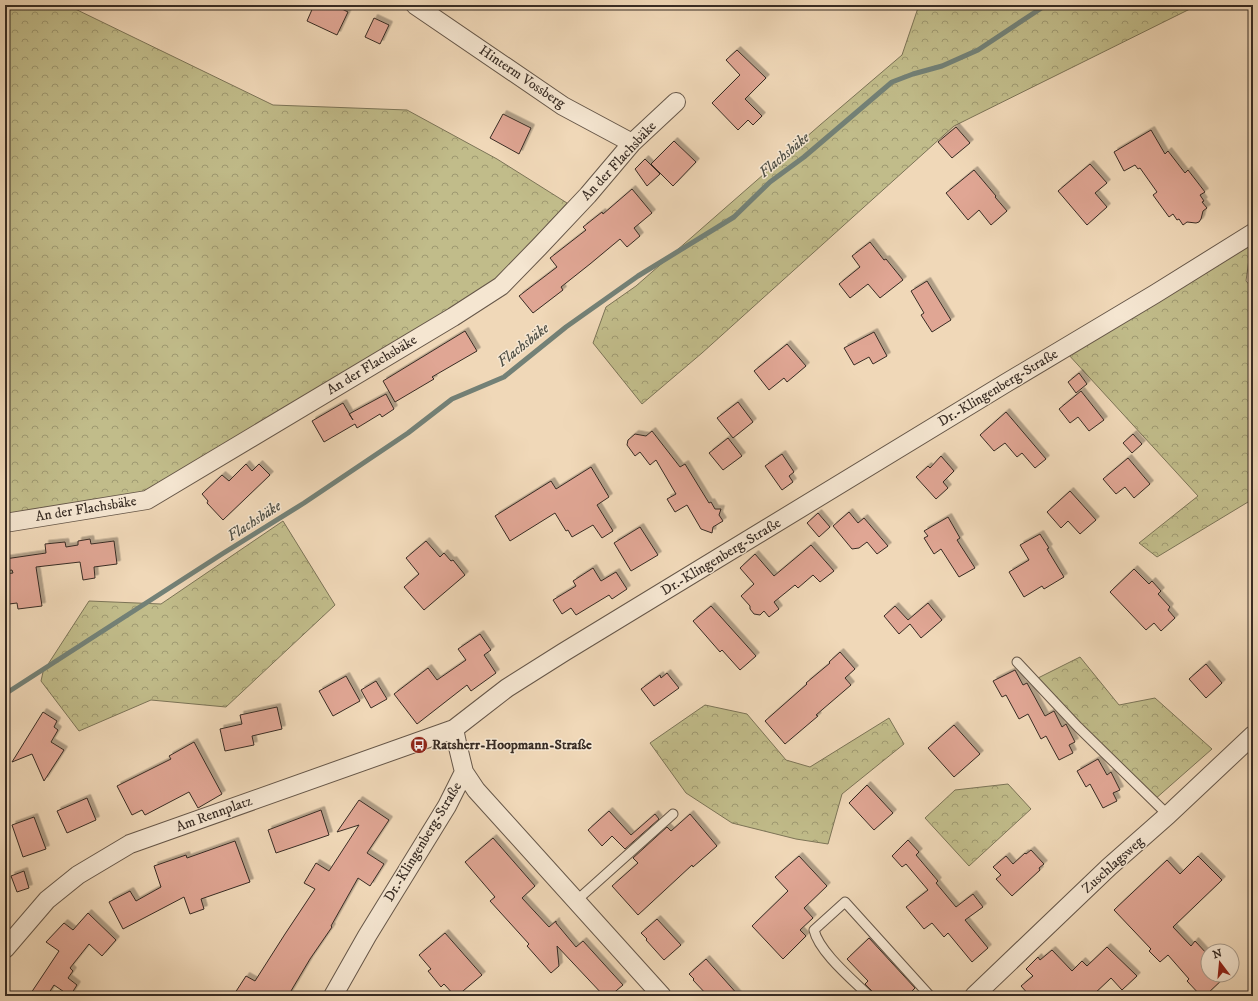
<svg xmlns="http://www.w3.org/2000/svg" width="1258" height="1001" font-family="'IM FELL DW Pica',serif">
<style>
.forest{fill:url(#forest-crowns);stroke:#7c7457}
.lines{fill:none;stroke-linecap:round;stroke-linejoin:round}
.stream{stroke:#738177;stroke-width:5}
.building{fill:#e0a694;stroke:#382c24;filter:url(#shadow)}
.lane-casing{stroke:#665749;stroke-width:11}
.street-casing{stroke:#665749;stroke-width:20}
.lane{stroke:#f5e6d1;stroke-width:9}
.street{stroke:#f5e6d1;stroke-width:18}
.labels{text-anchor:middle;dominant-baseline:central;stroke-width:3;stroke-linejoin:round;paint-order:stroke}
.street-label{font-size:14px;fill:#382c24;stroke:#f5e6d1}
.poi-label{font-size:14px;font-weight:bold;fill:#382c24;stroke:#f5e6d1;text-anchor:start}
.water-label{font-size:15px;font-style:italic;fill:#505046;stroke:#f5e6d1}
</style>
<defs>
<pattern id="forest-crowns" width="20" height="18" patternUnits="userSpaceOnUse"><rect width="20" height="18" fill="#c1bc8a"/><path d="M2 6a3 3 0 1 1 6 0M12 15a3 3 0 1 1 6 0" fill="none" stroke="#9e9971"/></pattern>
<filter id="shadow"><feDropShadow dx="3.5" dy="-3.5" stdDeviation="0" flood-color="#0004"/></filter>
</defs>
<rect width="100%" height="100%" fill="#f0d8b8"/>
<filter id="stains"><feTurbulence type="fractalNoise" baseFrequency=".005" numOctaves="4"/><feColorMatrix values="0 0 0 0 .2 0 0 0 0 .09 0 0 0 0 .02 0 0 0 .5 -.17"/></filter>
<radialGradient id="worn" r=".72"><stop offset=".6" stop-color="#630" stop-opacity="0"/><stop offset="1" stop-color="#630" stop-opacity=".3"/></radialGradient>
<path class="forest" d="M5 5H67L273 105 407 110 497 159 567 203 494 283 147 491 5 517Z
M919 5H1198L954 126 702 353 642 404 593 343 606 307 636 286 820 125 902 55Z
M1251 244 1246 281 1253 289V499L1157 557 1139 543 1198 496 1067 353Z
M283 521 335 605 226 707 151 700 79 731 41 681 43 672 89 601 161 604Z
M1080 657 1119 705 1155 698 1212 749 1154 800 1038 678Z
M705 705 747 714 786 760 810 767 889 718 904 744 842 794 828 844 796 839 732 823 686 793 650 743Z
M1008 784 1031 809 969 866 925 818 955 790Z"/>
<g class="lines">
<path class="stream" d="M5 694 222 554 304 503 408 433 452 399 504 377 566 327 638 276 734 217 770 182 804 157 892 82 913 74 942 66 978 50 1046 5"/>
</g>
<path class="building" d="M314 5H334L348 12 337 35 307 21Z
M374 18 389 25 380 44 365 37Z
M737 50 766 78 745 99 762 116 753 125 748 120 738 130 712 103 740 75 726 60Z
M503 114 531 128 519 154 490 138Z
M956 127 970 143 952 158 938 142Z
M1151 130 1165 154 1168 151 1185 173 1188 170 1205 192 1200 195 1204 201 1202 202 1207 208 1203 211 1201 219 1199 222 1196 223 1187 222 1183 225 1179 219 1177 220 1173 214 1169 217 1153 195 1157 192 1140 168 1138 169 1135 165 1124 171 1114 152Z
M674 141 696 162 673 186 651 164Z
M645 159 660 174 647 186 635 169Z
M1090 164 1107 183 1095 193 1107 207 1087 225 1058 191Z
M974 170 996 196 995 197 1007 211 991 225 979 210 968 220 946 193Z
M632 189 652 213 634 228 640 236 627 247 620 239 590 264 561 287 563 290 533 313 519 296 557 267 550 258 586 230 583 227 602 212 603 214Z
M870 242 884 260 886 259 903 280 880 298 868 284 850 298 839 284 860 267 852 256Z
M927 281 951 320 932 332 921 315 924 313 911 291Z
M465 331 477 351 432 377 434 379 395 402 383 381Z
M874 332 887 356 873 364 869 357 854 365 844 348Z
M787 344 806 366 787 382 784 378 769 390 754 371Z
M1079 373 1087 384 1076 393 1068 382Z
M1081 391 1104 420 1089 431 1078 417 1070 423 1059 409Z
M386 394 394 409 382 417 380 414 357 428 355 424 324 442 312 421 343 403 353 420 349 414Z
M738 402 753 422 733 438 717 418Z
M1006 412 1046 459 1035 468 1022 453 1017 457 1005 443 994 451 980 435Z
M652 431 680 467 685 464 709 503 711 502 715 509H721L719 515 723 521 713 527 712 533 701 529 687 505 675 512 667 499 676 494 656 460 650 465 640 452 635 456 627 445 628 440 635 434 646 436Z
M1133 434 1142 444 1132 453 1123 443Z
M728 438 742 456 723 470 709 453Z
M782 454 794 472 789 476 793 482 782 490 765 466Z
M941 456 954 471 943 482 948 488 936 499 916 477 928 466 930 468Z
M1128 458 1150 484 1134 498 1125 487 1116 494 1103 479Z
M246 464 252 471 259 464 270 475 223 520 207 503 208 501 202 494 222 475 229 481Z
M591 467 609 497 597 505 613 531 602 538 593 525 572 537 568 530 566 531 555 513 510 541 495 516 551 481 556 489Z
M1070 491 1096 520 1080 534 1068 521 1061 528 1047 512Z
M849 512 858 523 864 518 888 546 877 554 867 542 859 548 852 549 833 526Z
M818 513 830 527 819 537 807 523Z
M948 517 960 538 957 540 975 568 959 577 941 549 934 554 924 538 928 536 924 531Z
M640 527 658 555 631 571 614 543Z
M1040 534 1049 548 1047 549 1064 577 1044 589 1042 586 1024 597 1009 572 1029 560 1020 545Z
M90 539 91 544 114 541 117 564 94 567 95 578 83 580 80 562 36 567 42 606 18 609 17 603 9 604 5 574 13 573 12 570 5 571V559L46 553 45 544 65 542 66 547 78 545V541Z
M426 541 440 557 444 553 451 561 453 560 465 575 424 610 404 587 419 574 406 558Z
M811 545 834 571 820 582 813 575 798 588 795 585 774 602 779 609 769 617 764 611 760 615 754 614 750 609V606L741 596 754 584 740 568 755 554 774 576Z
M593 568 601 581 616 572 627 589 612 599 609 595 576 615 571 608 562 614 553 600 576 586 573 581Z
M1134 569 1149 584 1152 581 1161 591 1158 594 1170 607 1168 610 1175 618 1161 631 1154 623 1146 630 1110 592Z
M928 603 942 620 921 638 910 624 899 634 884 616 895 606 908 620Z
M711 606 756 656 740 670 722 650 720 652 693 621Z
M480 634 491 650 484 655 496 673 471 691 467 685 417 724 394 694 428 668 437 680 466 660 458 649Z
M840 652 855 669 845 678 851 685 816 715 818 716 785 744 765 721 807 684 806 683 830 663 829 662Z
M1206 664 1222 683 1206 698 1189 679Z
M1015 670 1023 685 1027 683 1045 716 1054 711 1062 727 1066 724 1075 742 1069 745 1073 753 1059 760 1046 736 1041 739 1028 714 1019 719 1006 695 1002 697 993 681Z
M667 673 679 688 654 706 641 689 660 675 661 678Z
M346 676 360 701 333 716 319 691Z
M376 681 387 699 371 708 361 690Z
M277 707 282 729 252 736 254 745 225 751 220 729 242 724 240 715Z
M43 712 57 721 54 727 58 730 51 742 64 750 44 781 32 754 12 762Z
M954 725 980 754 954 777 928 748Z
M194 742 222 794 198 808 189 792 145 815 142 810 132 815 117 786 171 759 169 756Z
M1098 759 1107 775 1111 772 1120 790 1113 793 1117 801 1103 808 1090 784 1086 787 1077 771Z
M867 785 893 813 874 830 849 803Z
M87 798 96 820 67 833 57 811Z
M359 800 389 820 367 853 384 864 370 886 358 878 331 926 332 927 310 959 288 996H233L246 976 255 981 285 934 315 889 304 883 316 863 329 871 359 825 337 832Z
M321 810 329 835 276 853 268 830Z
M609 811 631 835 655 814 659 819 625 849 612 836 602 846 588 830Z
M690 814 717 846 693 867 692 865 638 915 612 886 638 863 633 858 667 827 671 831Z
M34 817 46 849 23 857 12 825Z
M493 838 535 886 522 898 549 927 556 921V923L576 947 583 941 623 985 610 996H604L557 946 559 966 551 973 527 946 529 944 490 901 495 897 465 862Z
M908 840 919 852 916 855 938 881 936 883 956 907 973 894 983 907 965 920 988 948 972 962 948 933 944 937 932 923 924 929 906 907 928 890 906 864 902 867 892 856Z
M235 841 250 882 201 899 204 909 190 914 184 897 123 929 109 902 130 891 136 901 161 887 154 866 186 855 187 858Z
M1031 850 1044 864 1039 868 1040 870 1012 896 996 879 1001 875 993 867 1006 856 1013 864 1025 853 1026 854Z
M799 856 827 886 804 908 813 918 800 930 806 936 783 959 752 926 788 891 775 877Z
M1198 856 1222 880 1173 927 1191 946 1195 941 1208 955V975L1226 976 1205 996H1201L1187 981 1189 979 1168 955 1160 962 1149 951 1151 949 1114 910 1167 860 1180 874Z
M24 871 29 888 17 892 11 876Z
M88 913 116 940 102 956 89 944 70 968 73 971 68 978 77 985 70 996 54 985 47 996H29L59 951 46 942 64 923 73 930Z
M657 919 681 945 664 960 646 940 647 939 641 933Z
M445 933 482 975 457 996H455L444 984 441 987 428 971 431 969 419 955Z
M869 938 915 988 907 996H875L873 992 865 984 868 981 847 959Z
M1107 947 1137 976 1122 990 1111 978 1092 996H1030L1021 986 1033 976 1026 969 1038 957 1040 960 1052 950 1072 971 1082 961 1087 966Z
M706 959 739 996H708L693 980 694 979 689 974Z"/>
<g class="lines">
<defs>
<path id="lane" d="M1017 662 1078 727 1168 815
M576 901 673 814
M869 996C853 980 819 952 814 930L845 902 930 996"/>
<path id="street" d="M415 5 563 106 632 143
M5 523 147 500 453 317 501 286 539 247 588 195 632 143 676 102
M454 729 457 743 464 772 476 790 662 996
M5 949 47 900 78 875 130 844 454 729 507 688 564 652 1006 383 1155 294 1253 233
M333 996 367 936 447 806 464 772
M974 996 1109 867 1168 815 1253 735"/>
</defs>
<use href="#lane" class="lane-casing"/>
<use href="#street" class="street-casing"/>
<use href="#lane" class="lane"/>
<use href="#street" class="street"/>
</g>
<defs>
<symbol id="bus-disc" viewBox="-11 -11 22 22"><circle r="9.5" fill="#8f2418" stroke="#f5e6d1"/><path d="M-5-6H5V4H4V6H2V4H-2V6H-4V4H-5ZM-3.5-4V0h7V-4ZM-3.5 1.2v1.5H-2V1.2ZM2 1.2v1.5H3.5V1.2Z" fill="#fff"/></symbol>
</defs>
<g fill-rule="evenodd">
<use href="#bus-disc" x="409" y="735" width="20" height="20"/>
</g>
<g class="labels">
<g class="street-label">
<text transform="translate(522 77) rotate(34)">Hinterm Vossberg</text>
<text transform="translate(619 161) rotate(-47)">An der Flachsbäke</text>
<text transform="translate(372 365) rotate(-31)">An der Flachsbäke</text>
<text transform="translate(998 388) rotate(-31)">Dr.-Klingenberg-Straße</text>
<text transform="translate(86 509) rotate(-9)">An der Flachsbäke</text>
<text transform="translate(721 557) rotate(-31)">Dr.-Klingenberg-Straße</text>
<text transform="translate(214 814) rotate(-20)">Am Rennplatz</text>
<text transform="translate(423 842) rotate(-59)">Dr.-Klingenberg-Straße</text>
<text transform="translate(1113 865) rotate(-42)">Zuschlagsweg</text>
</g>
<g class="poi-label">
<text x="432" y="745">Ratsherr-Hoopmann-Straße</text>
</g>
<g class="water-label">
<text transform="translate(784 155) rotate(-40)">Flachsbäke</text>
<text transform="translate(523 345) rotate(-38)">Flachsbäke</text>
<text transform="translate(254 521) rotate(-33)">Flachsbäke</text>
</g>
</g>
<rect width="1258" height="1001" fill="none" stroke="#f0d8b8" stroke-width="20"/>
<rect x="6" y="6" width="1246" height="989" fill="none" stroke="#382c24" stroke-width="2"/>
<rect x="10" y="10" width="1238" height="981" fill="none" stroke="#382c24"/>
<g transform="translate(1220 963) rotate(344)"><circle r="19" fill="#f5e6d1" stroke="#a99c8c"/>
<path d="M0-3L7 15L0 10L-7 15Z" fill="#8f2418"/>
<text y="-6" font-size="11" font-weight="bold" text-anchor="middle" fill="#382c24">N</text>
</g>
<rect width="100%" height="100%" filter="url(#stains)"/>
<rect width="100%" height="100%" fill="url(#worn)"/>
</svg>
